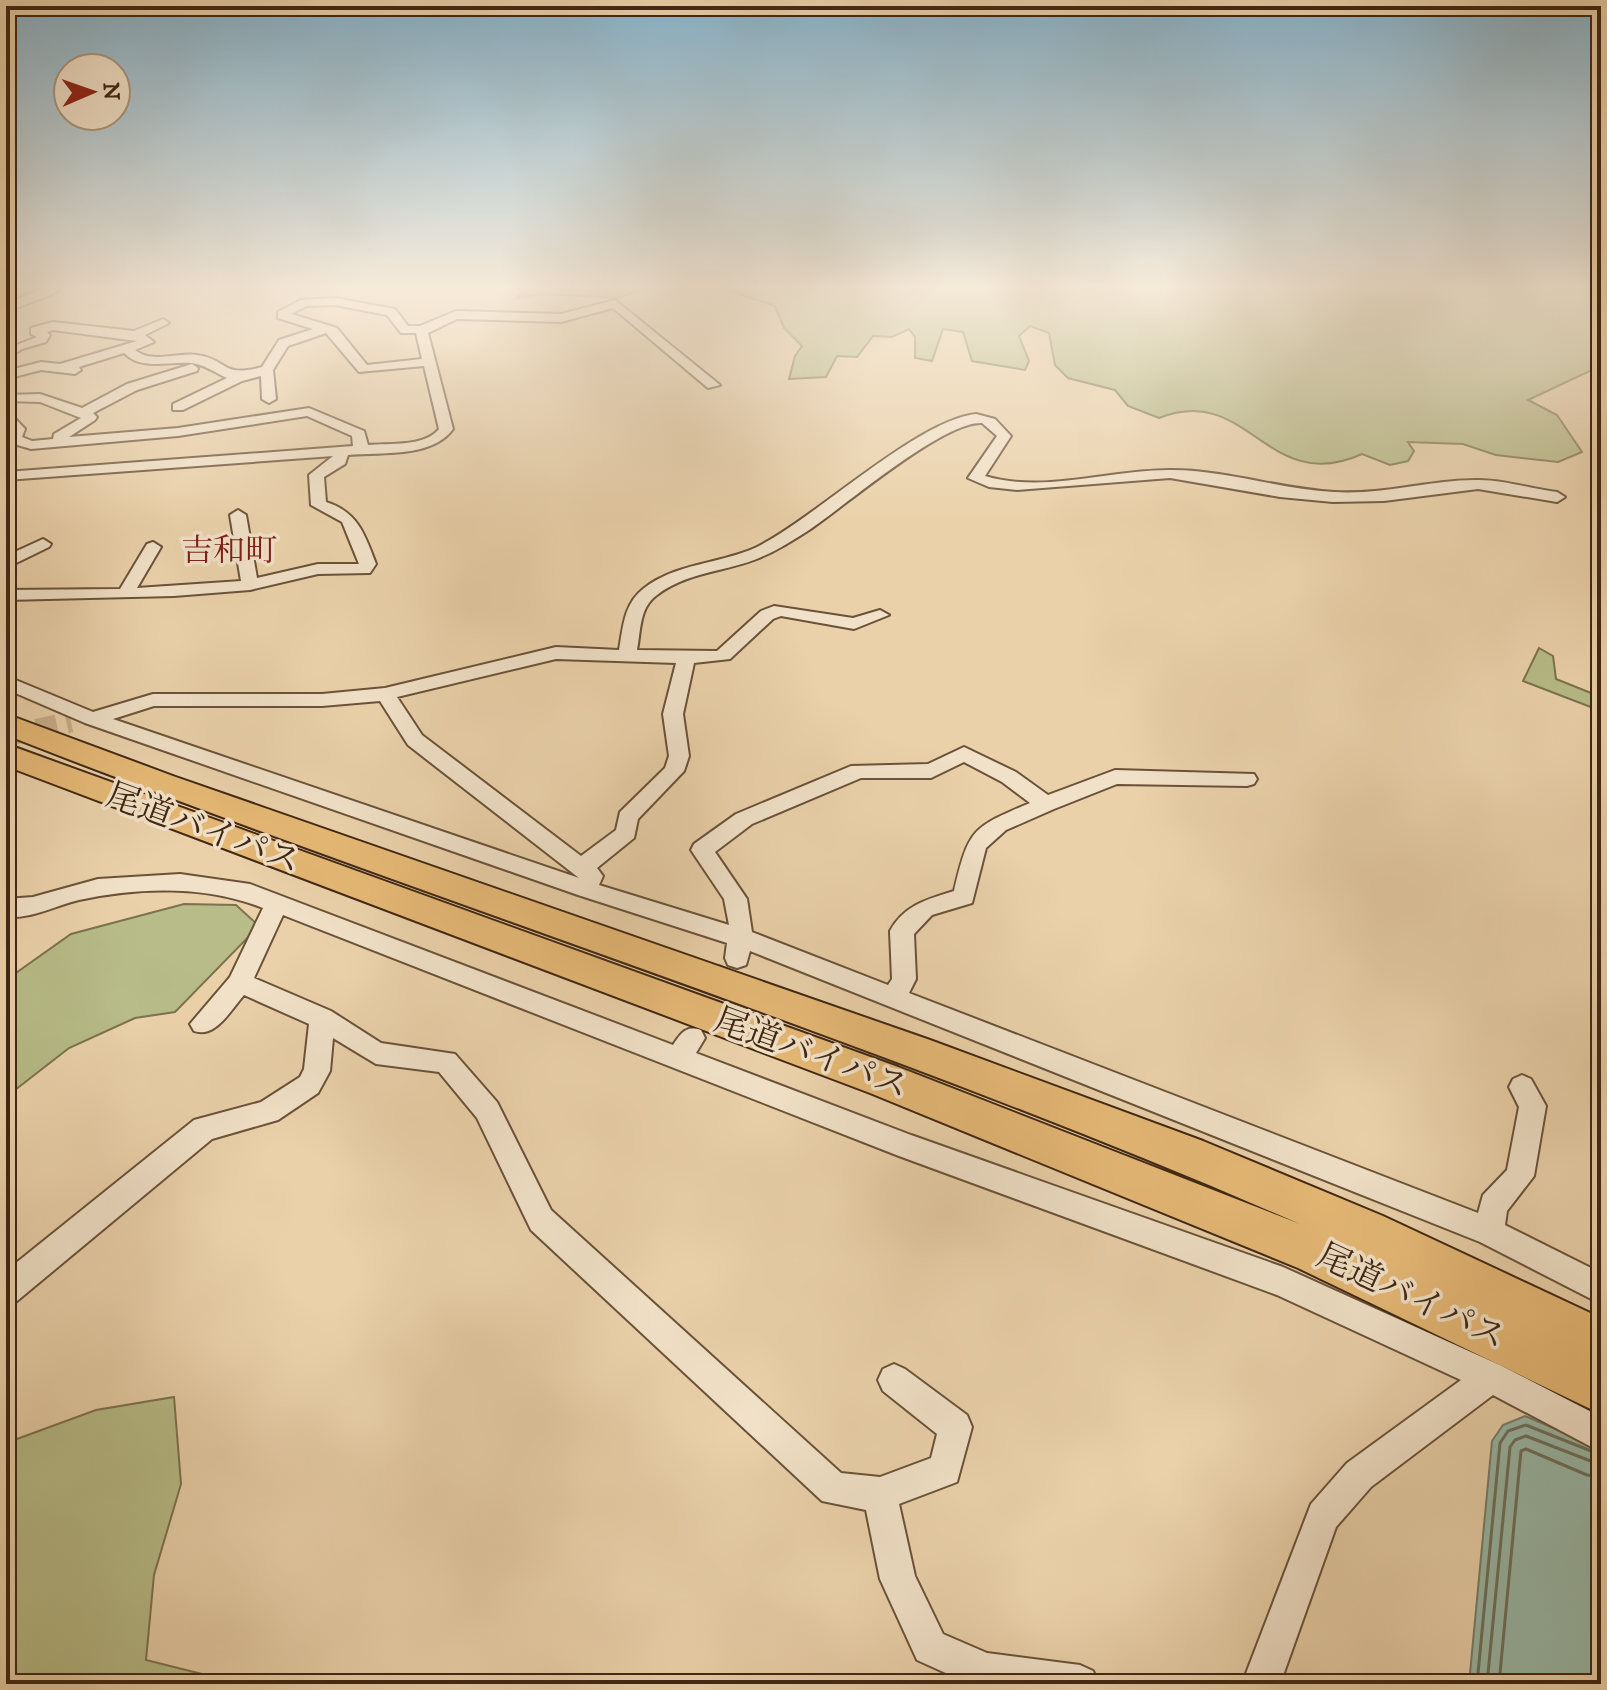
<svg xmlns="http://www.w3.org/2000/svg" width="1607" height="1690" font-family="'IM FELL DW Pica','Noto Serif JP',serif">
<style>
.green{fill:#b7bc88;stroke:#7c724e;stroke-width:2}
.water{fill:#98b7a6;stroke:#757d6b;stroke-width:2}
.lines{fill:none;stroke-linecap:round;stroke-linejoin:round}
.shore{stroke:#6c6f5c;stroke-width:3}
.minor-tunnel-far1{stroke:#c8af8c;stroke-width:21;stroke-dasharray:21 10;stroke-linecap:butt}
.minor-tunnel{stroke:#c8af8c;stroke-width:26;stroke-dasharray:26 13;stroke-linecap:butt}
.minor-casing{stroke:#6a5239;stroke-width:4}
.highway-casing{stroke:#402713;stroke-width:4}
.minor{fill:#f1e1c8;fill-rule:evenodd}
.highway{fill:#e5b875;fill-rule:evenodd}
.labels{text-anchor:middle;dominant-baseline:central;stroke-width:7;stroke-linejoin:round;paint-order:stroke}
.far-quarter-label{font-size:32px;fill:#7a1f14;stroke:#f1e1c8}
.street-label{font-size:34px;fill:#402713;stroke:#f1e1c8}
</style>
<rect width="100%" height="100%" fill="#ead1aa"/>
<filter id="stains"><feTurbulence type="fractalNoise" baseFrequency=".0025" numOctaves="4"/><feColorMatrix values="0 0 0 0 .2 0 0 0 0 .09 0 0 0 0 .02 0 0 0 .5 -.17"/></filter>
<radialGradient id="worn" r=".72"><stop offset=".6" stop-color="#630" stop-opacity="0"/><stop offset="1" stop-color="#630" stop-opacity=".3"/></radialGradient>
<path class="green" d="M508 284H657L618 298 542 294 517 298 523 291Z
M709 284H1601V369L1596 368 1528 400 1557 415 1582 452 1558 462 1496 455 1463 444 1408 442 1414 451 1408 461 1390 465 1362 454C1267 497 1248 382 1159 418L1128 406 1115 390 1068 378 1055 365 1049 333 1030 326 1019 336 1029 361 1025 370 972 361 963 332 943 329 932 361 915 358V337L909 329 892 337 873 336 857 357 837 356 826 377 789 379 795 356 802 346 784 328 775 306Z
M1539 648 1553 656 1556 679 1601 697V711L1523 681Z
M184 904 236 905 259 926 175 1012 135 1018 69 1048 6 1097V980L71 934Z
M174 1397 181 1484 154 1575 146 1660 242 1684H6V1443L96 1410Z"/>
<path class="water" d="M1525 1416 1601 1448V1684H1469L1492 1441 1503 1425Z"/>
<g class="lines">
<path class="shore" d="M1477 1684 1500 1443 1508 1431 1526 1425 1601 1455
M1487 1684 1510 1447 1515 1440 1526 1436 1601 1465
M1499 1684 1521 1451 1526 1449 1587 1475 1601 1477"/>
<path class="minor-tunnel-far1" d="M6 736 71 722"/>
<path class="minor-tunnel" d="M698 1026 737 958"/>
<defs>
<path id="minor" d="M52 284H65L53 294 6 312V304Z
M335 298 395 309 408 326H420L456 311 561 314 615 300 720 385 708 388 613 308 561 322 457 319 428 333 453 429C432 458 381 452 348 455L345 464 324 477 326 502C358 512 365 535 376 564L370 573 318 574 250 590 174 596 6 600V590L120 589 147 544 153 542 161 547 137 588 241 581 230 515 238 510 246 515 257 578 318 564H359L342 522 311 505 309 475 333 456 6 480V472L353 446 352 436 307 416 178 436 31 449 14 444 6 446 11 429 6 423V409L25 429 22 437 32 441 53 439 54 434 81 418 40 402 6 401V395L40 394 82 408 127 384 192 364 198 368 197 371 137 390 93 413 97 417 95 420 69 437 178 428 309 408 364 431 368 445C389 443 425 447 439 429L424 366 359 372 326 333 288 346 273 370 276 399 269 403 262 399 261 376 242 381 183 410H173V404L227 378C216 373 203 364 191 363 169 361 142 371 124 353L79 367 81 370 75 374 41 370 6 379V371L41 362 60 364 137 341 53 330 47 332 50 335 46 342 22 349 6 359V349L37 337 31 334V328L53 322 134 331 163 319 169 323 145 335 154 342 135 350C152 364 177 352 197 355 230 360 220 378 262 367L279 340 313 329 278 318V312L301 300ZM335 305 387 315 401 333H416L422 359 367 365 337 328 291 314 307 306Z
M976 414 995 419 1011 436 985 476C1045 494 1111 469 1172 470 1225 470 1280 489 1334 492 1386 495 1432 479 1479 480 1505 480 1531 489 1557 492L1565 497 1557 502 1478 489 1384 501 1333 502 1280 497 1170 478 1017 490 989 487 968 478 997 436 982 423C944 421 847 504 812 528 794 540 775 552 754 560 722 572 685 573 657 595 639 608 641 630 637 650L717 651 761 611 774 606 853 618 880 610 889 615 854 629 781 616 773 619 730 659 694 663 683 714 689 756 684 771 638 819 634 838 597 868 603 876 599 885 729 925 724 899 691 850 694 844 736 814 851 766 928 764 964 747 1016 772 1048 795 1115 770 1254 774 1257 779 1254 784 1247 786 1117 784 1054 809 1006 830 986 848 972 903 932 915 914 934 916 979 909 993 1478 1213 1483 1195 1507 1170 1519 1107 1509 1087 1513 1079 1522 1075 1531 1079 1546 1106 1534 1176 1507 1211 1505 1225 1601 1273V1304L1480 1242 750 951 746 965 737 968 728 965 725 958 727 943 578 895 85 723 6 689V676L93 712 153 694H322L385 688 556 647 619 650C623 627 624 604 643 589 675 563 721 564 757 547 818 516 916 421 976 414ZM556 659 676 663 663 714 669 756 665 768 620 812 616 830 581 856 422 735 397 697ZM380 701 408 745 579 878 113 719 154 706H322ZM964 762 1002 782 1030 803C971 828 969 829 954 891 928 899 904 905 890 931L892 979 888 985 752 932 747 899 715 852 752 824 861 778H931Z
M43 539 51 544 49 547 6 568V556Z
M180 874 250 884 673 1045C681 1033 686 1025 701 1030L705 1038 696 1053 911 1135 1283 1267 1502 1366 1601 1417V1452L1493 1395 1371 1487 1336 1527 1280 1684H1242L1311 1504 1347 1463 1461 1380 1277 1295 899 1156 283 915 254 978 331 1011 381 1043 455 1054 497 1102 551 1210 841 1473 880 1477 931 1458 937 1434 883 1391 878 1380 883 1369 894 1364 905 1369 967 1415 972 1427 957 1482 899 1504 915 1576 943 1634 987 1653 1080 1665 1093 1671 1099 1684H970L917 1660 880 1579 866 1510 822 1501 531 1230 477 1118 439 1072 376 1064 333 1038 330 1071 318 1093 278 1120 212 1139 17 1301 6 1305V1271L194 1120 261 1102 300 1077 304 1069 309 1024 244 995C231 1010 215 1039 194 1031L190 1024 230 977 263 908C206 885 138 887 79 900 54 906 32 919 6 917V899L33 897 98 879Z"/>
<path id="highway" d="M6 714 173 776 930 1040 1203 1141 1383 1216 1601 1318V1414L1298 1268 870 1093 6 766V744L898 1067 1300 1224C877 1040 435 903 6 735Z"/>
</defs>
<use href="#minor" class="minor-casing"/>
<use href="#highway" class="highway-casing"/>
<use href="#minor" class="minor"/>
<use href="#highway" class="highway"/>
</g>
<linearGradient id="sky" x2="0" y2="1"><stop stop-color="#88b5ce"/><stop offset="0.55" stop-color="#f6ead9"/><stop offset="1" stop-color="#f6ead9" stop-opacity="0"/></linearGradient>
<rect width="1607" height="521" fill="url(#sky)"/>
<g class="labels">
<g class="far-quarter-label">
<text x="229" y="552">吉和町</text>
</g>
<g class="street-label">
<text transform="translate(203 829) rotate(20)">尾道バイパス</text>
<text transform="translate(811 1054) rotate(20)">尾道バイパス</text>
<text transform="translate(1411 1297) rotate(25)">尾道バイパス</text>
</g>
</g>
<rect width="1607" height="1690" fill="none" stroke="#ead1aa" stroke-width="32"/>
<rect x="8" y="8" width="1591" height="1674" fill="none" stroke="#402713" stroke-width="4"/>
<rect x="16" y="16" width="1575" height="1658" fill="none" stroke="#402713" stroke-width="2"/>
<g transform="translate(92 92) rotate(88)"><circle r="38" fill="#f1e1c8" stroke="#aa9780" stroke-width="2"/>
<path d="M0-6L14 30L0 20L-14 30Z" fill="#8f2418"/>
<text y="-12" font-size="22" font-weight="bold" text-anchor="middle" fill="#402713">N</text>
</g>
<rect width="100%" height="100%" filter="url(#stains)"/>
<rect width="100%" height="100%" fill="url(#worn)"/>
</svg>
